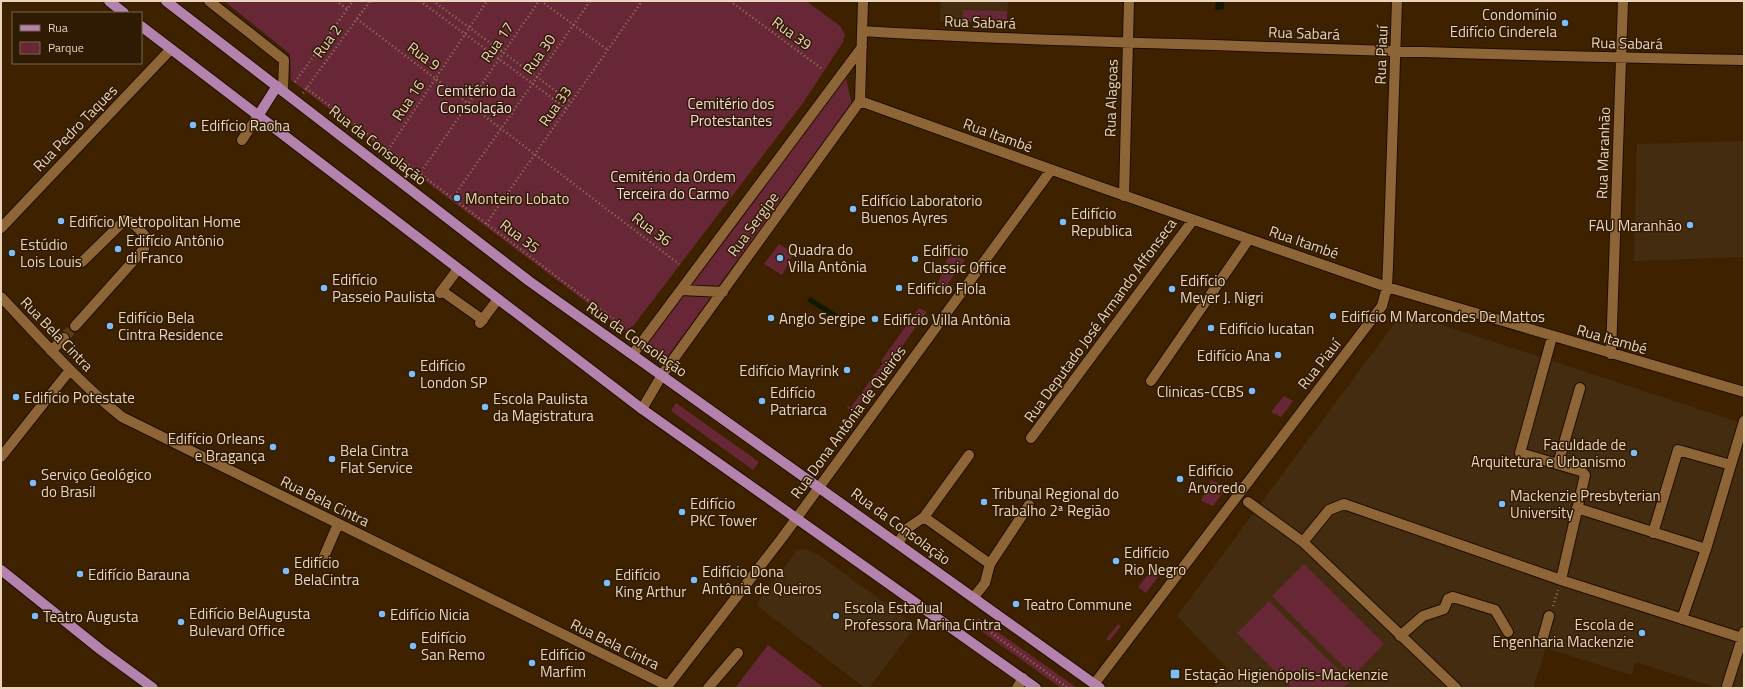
<svg xmlns="http://www.w3.org/2000/svg" width="1745" height="689" font-family="'Titillium Web',sans-serif">
<style>
.built{fill:#442c10}
.green{fill:#672737}
.water{fill:#0f1901}
.lines{fill:none;stroke-linecap:round;stroke-linejoin:round}
.minor-tunnel{stroke:#583d1c;stroke-width:10;stroke-dasharray:10 5;stroke-linecap:butt}
.minor-casing{stroke:#200d00;stroke-width:12}
.major-casing{stroke:#200d00;stroke-width:12}
.path{stroke:#91785a;stroke-width:2.5;stroke-dasharray:1 3;stroke-linecap:butt}
.minor{stroke:#8e6537;stroke-width:10}
.major{stroke:#b382ad;stroke-width:10}
.poi-dot{fill:#7dbef9;stroke:#2f1b03;stroke-width:1.5}
.labels{text-anchor:middle;dominant-baseline:central;stroke-width:3;stroke-linejoin:round;paint-order:stroke}
.poi-label{font-size:15px;fill:#ecd5bd;stroke:#2f1b03;text-anchor:start}
.street-label{font-size:15px;fill:#ecd5bd;stroke:#2f1b03}
.park-label{font-size:15px;fill:#f6dbdf;stroke:#2f1b03}
</style>
<rect width="100%" height="100%" fill="#3e2200"/>
<path class="built" d="M941 1H1008L1007 22 940 21Z
M1744 141V257L1634 261 1637 144Z
M1403 312 1744 424V688H1717L1636 662 1631 675 1546 648 1533 688H1212L1227 673 1225 670 1227 668 1177 616Z
M805 549 819 555 916 626 869 688H865L756 605 797 550Z"/>
<path class="green" d="M224 1H806L839 25 845 34 843 42 803 103 634 325 627 330 621 328 291 80 290 54Z
M963 10 1007 11V22L962 21Z
M846 78 852 105 717 288 686 287Z
M779 244 794 253 782 275 764 264Z
M949 254 965 260 944 289 937 286Z
M714 293 665 360 645 343 683 294Z
M919 308 927 312 853 413 847 408 848 406 851 407 883 363 881 361Z
M1284 396 1293 401 1281 417 1271 412Z
M676 403 759 462 753 470 671 411Z
M1211 480 1227 487 1213 506 1201 501Z
M1304 564 1384 644 1353 676 1272 596Z
M1154 567 1161 573 1146 593 1138 587Z
M1269 601 1350 681 1343 688H1292L1237 633Z
M978 618 1073 685 1077 688H1061L973 625Z
M1118 624 1121 626 1109 641 1106 639Z
M768 645 824 688H735Z"/>
<path class="water" d="M1216 1H1224V9L1215 10Z
M810 297 839 315 837 320 807 301Z"/>
<g class="lines">
<path class="minor-tunnel" d="M64 338 75 326"/>
<defs>
<path id="minor" d="M209 1 284 60 283 91
M862 31C988 39 1113 42 1239 46 1407 52 1576 57 1744 60
M860 101 1100 187 1387 287 1744 392
M242 140 258 116
M1124 196 1129 1
M1 228 171 49
M681 290 723 292
M442 291 483 320
M440 293 458 269
M1 297C40 338 77 381 122 417L668 686
M480 323 498 299
M75 326 144 249 145 236C140 230 133 221 125 220L82 262
M51 351 64 338
M633 354 862 47
M1611 354 1623 1
M1151 381 1249 239
M642 409 662 375 860 101 863 1
M1031 438 1193 220
M969 455 924 517 990 564 1029 505
M1 457 70 370
M1558 464 1580 388
M1248 502 1303 542 1329 510 1344 504 1561 580 1585 475 1581 471 1520 453 1552 337
M1577 508 1706 549 1744 421
M1653 533 1678 450 1731 465
M1303 542 1456 688
M898 543 908 528 924 517
M323 559 338 524
M1561 580 1742 638
M974 597 985 583 990 564
M1682 619 1706 549
M1400 636 1423 616 1444 609 1448 599 1453 597 1495 610 1508 632
M1542 641 1549 616
M1095 683 1382 306 1387 287 1388 266 1397 1
M1727 686 1744 632
M666 688 782 538 1051 170
M708 688 738 653
M1017 688 1023 678"/>
<path id="major" d="M109 1 124 13
M166 1 529 281 1100 688
M141 26 642 409 1036 688
M258 116 277 86
M1 570 101 650 153 688"/>
</defs>
<use href="#minor" class="minor-casing"/>
<use href="#major" class="major-casing"/>
<path class="path" d="M336 1 347 9
M420 1 567 109
M433 1 571 102
M541 1 608 50
M730 1 821 68
M357 19 679 264
M295 82 353 1
M306 88 625 328
M303 93 370 1
M388 150 487 1
M419 175 539 1
M452 199 590 1
M486 224 642 1
M1553 606 1558 590
M975 621 1068 688"/>
<use href="#minor" class="minor"/>
<use href="#major" class="major"/>
</g>
<g class="poi-dot">
<circle cx="1565" cy="23" r="4"/>
<circle cx="193" cy="125" r="4"/>
<circle cx="457" cy="198" r="4"/>
<circle cx="853" cy="209" r="4"/>
<circle cx="61" cy="221" r="4"/>
<circle cx="1063" cy="222" r="4"/>
<circle cx="1690" cy="225" r="4"/>
<circle cx="118" cy="249" r="4"/>
<circle cx="12" cy="253" r="4"/>
<circle cx="780" cy="258" r="4"/>
<circle cx="915" cy="259" r="4"/>
<circle cx="324" cy="288" r="4"/>
<circle cx="899" cy="288" r="4"/>
<circle cx="1172" cy="289" r="4"/>
<circle cx="1333" cy="316" r="4"/>
<circle cx="771" cy="318" r="4"/>
<circle cx="875" cy="319" r="4"/>
<circle cx="110" cy="326" r="4"/>
<circle cx="1211" cy="328" r="4"/>
<circle cx="1278" cy="355" r="4"/>
<circle cx="847" cy="370" r="4"/>
<circle cx="412" cy="374" r="4"/>
<circle cx="1252" cy="391" r="4"/>
<circle cx="16" cy="397" r="4"/>
<circle cx="762" cy="401" r="4"/>
<circle cx="485" cy="407" r="4"/>
<circle cx="273" cy="447" r="4"/>
<circle cx="1634" cy="453" r="4"/>
<circle cx="332" cy="459" r="4"/>
<circle cx="1180" cy="479" r="4"/>
<circle cx="33" cy="483" r="4"/>
<circle cx="984" cy="502" r="4"/>
<circle cx="1502" cy="504" r="4"/>
<circle cx="682" cy="512" r="4"/>
<circle cx="1116" cy="561" r="4"/>
<circle cx="286" cy="571" r="4"/>
<circle cx="80" cy="574" r="4"/>
<circle cx="694" cy="580" r="4"/>
<circle cx="607" cy="583" r="4"/>
<circle cx="1016" cy="604" r="4"/>
<circle cx="382" cy="614" r="4"/>
<circle cx="35" cy="616" r="4"/>
<circle cx="836" cy="616" r="4"/>
<circle cx="181" cy="622" r="4"/>
<circle cx="1642" cy="633" r="4"/>
<circle cx="413" cy="646" r="4"/>
<circle cx="532" cy="663" r="4"/>
<rect x="1170" y="669" width="10" height="10" rx="2"/>
</g>
<g class="labels">
<g class="poi-label">
<text x="1557" y="14" text-anchor="end">Condomínio<tspan x="1557" dy="17">Edifício Cinderela</tspan></text>
<text x="201" y="125">Edifício Raoha</text>
<text x="465" y="198">Monteiro Lobato</text>
<text x="861" y="200">Edifício Laboratorio<tspan x="861" dy="17">Buenos Ayres</tspan></text>
<text x="1071" y="213">Edifício<tspan x="1071" dy="17">Republica</tspan></text>
<text x="69" y="221">Edifício Metropolitan Home</text>
<text x="1682" y="225" text-anchor="end">FAU Maranhão</text>
<text x="126" y="240">Edifício Antônio<tspan x="126" dy="17">di Franco</tspan></text>
<text x="20" y="244">Estúdio<tspan x="20" dy="17">Lois Louis</tspan></text>
<text x="788" y="249">Quadra do<tspan x="788" dy="17">Villa Antônia</tspan></text>
<text x="923" y="250">Edifício<tspan x="923" dy="17">Classic Office</tspan></text>
<text x="332" y="279">Edifício<tspan x="332" dy="17">Passeio Paulista</tspan></text>
<text x="1180" y="280">Edifício<tspan x="1180" dy="17">Meyer J. Nigri</tspan></text>
<text x="907" y="288">Edifício Flola</text>
<text x="1341" y="316">Edifício M Marcondes De Mattos</text>
<text x="118" y="317">Edifício Bela<tspan x="118" dy="17">Cintra Residence</tspan></text>
<text x="779" y="318">Anglo Sergipe</text>
<text x="883" y="319">Edifício Villa Antônia</text>
<text x="1219" y="328">Edifício Iucatan</text>
<text x="1270" y="355" text-anchor="end">Edifício Ana</text>
<text x="420" y="365">Edifício<tspan x="420" dy="17">London SP</tspan></text>
<text x="839" y="370" text-anchor="end">Edifício Mayrink</text>
<text x="1244" y="391" text-anchor="end">Clinicas-CCBS</text>
<text x="770" y="392">Edifício<tspan x="770" dy="17">Patriarca</tspan></text>
<text x="24" y="397">Edifício Potestate</text>
<text x="493" y="398">Escola Paulista<tspan x="493" dy="17">da Magistratura</tspan></text>
<text x="265" y="438" text-anchor="end">Edifício Orleans<tspan x="265" dy="17">e Bragança</tspan></text>
<text x="1626" y="444" text-anchor="end">Faculdade de<tspan x="1626" dy="17">Arquitetura e Urbanismo</tspan></text>
<text x="340" y="450">Bela Cintra<tspan x="340" dy="17">Flat Service</tspan></text>
<text x="1188" y="470">Edifício<tspan x="1188" dy="17">Arvoredo</tspan></text>
<text x="41" y="474">Serviço Geológico<tspan x="41" dy="17">do Brasil</tspan></text>
<text x="992" y="493">Tribunal Regional do<tspan x="992" dy="17">Trabalho 2ª Região</tspan></text>
<text x="1510" y="495">Mackenzie Presbyterian<tspan x="1510" dy="17">University</tspan></text>
<text x="690" y="503">Edifício<tspan x="690" dy="17">PKC Tower</tspan></text>
<text x="1124" y="552">Edifício<tspan x="1124" dy="17">Rio Negro</tspan></text>
<text x="294" y="562">Edifício<tspan x="294" dy="17">BelaCintra</tspan></text>
<text x="702" y="571">Edifício Dona<tspan x="702" dy="17">Antônia de Queiros</tspan></text>
<text x="88" y="574">Edifício Barauna</text>
<text x="615" y="574">Edifício<tspan x="615" dy="17">King Arthur</tspan></text>
<text x="1024" y="604">Teatro Commune</text>
<text x="844" y="607">Escola Estadual<tspan x="844" dy="17">Professora Marina Cintra</tspan></text>
<text x="189" y="613">Edifício BelAugusta<tspan x="189" dy="17">Bulevard Office</tspan></text>
<text x="390" y="614">Edifício Nicia</text>
<text x="43" y="616">Teatro Augusta</text>
<text x="1634" y="624" text-anchor="end">Escola de<tspan x="1634" dy="17">Engenharia Mackenzie</tspan></text>
<text x="421" y="637">Edifício<tspan x="421" dy="17">San Remo</tspan></text>
<text x="540" y="654">Edifício<tspan x="540" dy="17">Marfim</tspan></text>
<text x="1184" y="674">Estação Higienópolis-Mackenzie</text>
</g>
<g class="street-label">
<text transform="translate(980 22) rotate(2)">Rua Sabará</text>
<text transform="translate(792 33) rotate(36)">Rua 39</text>
<text transform="translate(1304 33) rotate(2)">Rua Sabará</text>
<text transform="translate(327 41) rotate(-54)">Rua 2</text>
<text transform="translate(497 42) rotate(-55)">Rua 17</text>
<text transform="translate(1627 43) rotate(1)">Rua Sabará</text>
<text transform="translate(539 54) rotate(-55)">Rua 30</text>
<text transform="translate(1381 55) rotate(-88)">Rua Piauí</text>
<text transform="translate(424 56) rotate(37)">Rua 9</text>
<text transform="translate(1111 98) rotate(-88)">Rua Alagoas</text>
<text transform="translate(408 100) rotate(-56)">Rua 16</text>
<text transform="translate(555 106) rotate(-55)">Rua 33</text>
<text transform="translate(75 128) rotate(-46)">Rua Pedro Taques</text>
<text transform="translate(998 135) rotate(20)">Rua Itambé</text>
<text transform="translate(378 145) rotate(38)">Rua da Consolação</text>
<text transform="translate(1603 153) rotate(-88)">Rua Maranhão</text>
<text transform="translate(753 224) rotate(-54)">Rua Sergipe</text>
<text transform="translate(652 229) rotate(37)">Rua 36</text>
<text transform="translate(520 236) rotate(37)">Rua 35</text>
<text transform="translate(1304 242) rotate(19)">Rua Itambé</text>
<text transform="translate(1100 320) rotate(-54)">Rua Deputado José Armando Affonseca</text>
<text transform="translate(57 334) rotate(46)">Rua Bela Cintra</text>
<text transform="translate(637 339) rotate(35)">Rua da Consolação</text>
<text transform="translate(1612 339) rotate(16)">Rua Itambé</text>
<text transform="translate(1319 364) rotate(-52)">Rua Piauí</text>
<text transform="translate(848 422) rotate(-54)">Rua Dona Antônia de Queirós</text>
<text transform="translate(325 501) rotate(26)">Rua Bela Cintra</text>
<text transform="translate(901 526) rotate(36)">Rua da Consolação</text>
<text transform="translate(615 644) rotate(26)">Rua Bela Cintra</text>
</g>
<g class="park-label">
<text x="476" y="90">Cemitério da<tspan x="476" dy="17">Consolação</tspan></text>
<text x="731" y="103">Cemitério dos<tspan x="731" dy="17">Protestantes</tspan></text>
<text x="673" y="176">Cemitério da Ordem<tspan x="673" dy="17">Terceira do Carmo</tspan></text>
</g>
</g>
<rect width="1745" height="689" fill="none" stroke="#ecd5bd" stroke-width="4"/>
<rect x="12" y="12" width="130" height="52" fill="#2f1b03" stroke="#7b654d"/>
<rect x="20" y="25" width="20" height="6" fill="#b382ad" stroke="#7b654d"/>
<text x="48" y="32" font-size="12" fill="#ecd5bd">Rua</text>
<rect x="20" y="42" width="20" height="12" fill="#672737" stroke="#7b654d"/>
<text x="48" y="52" font-size="12" fill="#ecd5bd">Parque</text>
</svg>
